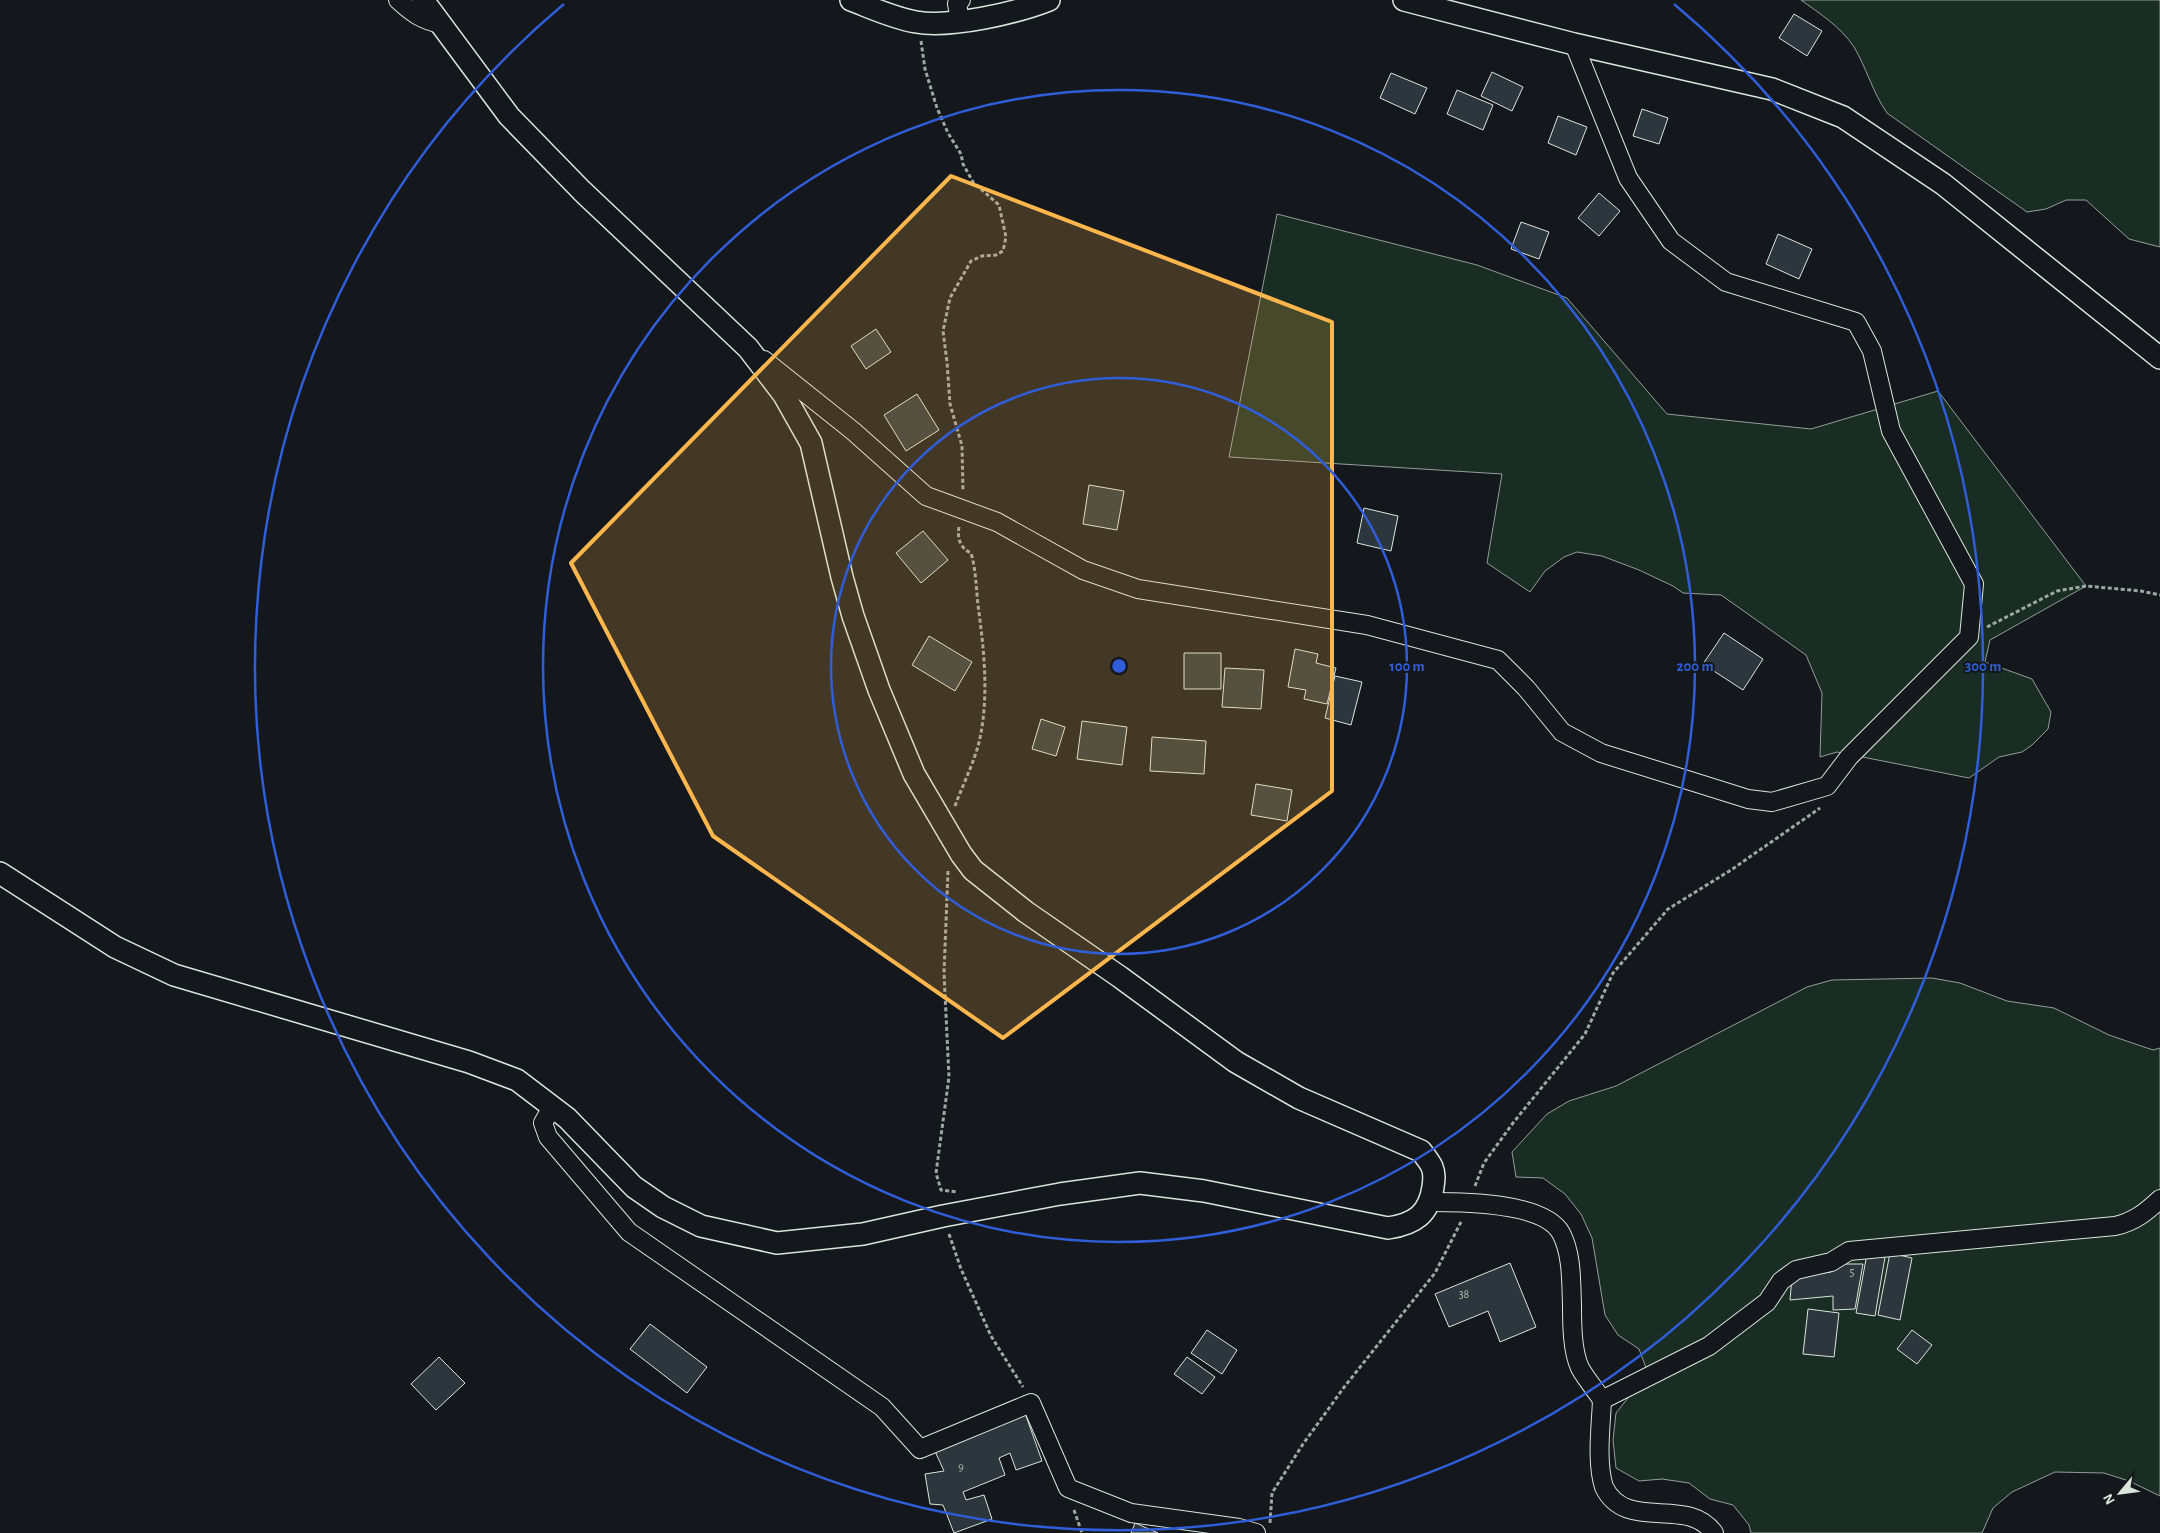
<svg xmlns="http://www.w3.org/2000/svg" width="2160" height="1533" font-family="'Alegreya Sans',sans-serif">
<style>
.green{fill:#1a2d24;stroke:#939e99}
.building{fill:#2c363c;stroke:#d8e6dc}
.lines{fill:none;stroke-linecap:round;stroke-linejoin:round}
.minor-casing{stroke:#d8e6dc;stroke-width:20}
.tertiary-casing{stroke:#d8e6dc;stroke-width:24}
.path{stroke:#9da8a2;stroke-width:3;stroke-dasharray:4 2.5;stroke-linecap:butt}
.minor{stroke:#14181c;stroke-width:18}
.tertiary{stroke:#14181c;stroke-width:21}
.marked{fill:#ffb74d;fill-opacity:0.2;stroke:#ffb74d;stroke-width:4;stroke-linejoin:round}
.ring{fill:none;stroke:#305dd8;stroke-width:2.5}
.labels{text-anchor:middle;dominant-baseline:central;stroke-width:4;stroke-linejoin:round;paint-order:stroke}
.number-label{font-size:12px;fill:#adbab4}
.centre{fill:#305dd8;stroke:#14181c;stroke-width:2.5}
.ring-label{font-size:15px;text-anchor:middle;font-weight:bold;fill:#305dd8;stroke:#14181c;stroke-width:4;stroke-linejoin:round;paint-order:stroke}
</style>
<rect width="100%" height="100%" fill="#14181c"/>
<path class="green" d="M1801 0H2160V247L2129 239 2086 200H2066L2046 209 2027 212 1887 113C1872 91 1867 69 1854 47 1841 27 1819 13 1801 0Z
M1277 214 1477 265 1567 298 1667 414 1811 429 1938 391 2086 586 1990 640 1985 662 2032 679 2051 712 2048 729 2032 745 2022 752 1999 757 1969 778 1837 752 1820 757 1822 693 1806 655 1721 595 1683 593 1673 586 1639 570 1602 556 1577 552 1564 557 1545 571 1530 592 1487 563 1502 474 1229 457Z
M1932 978 1960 983 2007 1001 2054 1008 2109 1035 2153 1050 2160 1048V1496L2129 1481 2104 1473 2055 1472 2012 1492 1993 1508 1982 1533H1751L1749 1525 1733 1505 1710 1499 1689 1483 1662 1479 1639 1481 1616 1468 1613 1440 1616 1413 1648 1373 1639 1349 1618 1335 1605 1315 1592 1238 1581 1214 1565 1194 1543 1178 1516 1177 1512 1152 1547 1114 1569 1101 1616 1086 1807 987 1832 980Z"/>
<path class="building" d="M1794 14 1822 31 1807 56 1779 38Z
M1492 72 1523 87 1512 111 1481 96Z
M1391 73 1427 88 1415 114 1380 98Z
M1457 90 1493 105 1483 130 1447 114Z
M1642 109 1668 118 1659 144 1633 136Z
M1558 116 1587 127 1576 155 1548 143Z
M1599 193 1620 211 1599 236 1578 218Z
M1521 222 1549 232 1539 259 1511 249Z
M1778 234 1812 249 1799 279 1766 264Z
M876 329 891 352 866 369 851 346Z
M917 394 939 430 906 451 884 415Z
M1089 485 1124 491 1117 530 1083 524Z
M1364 508 1398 516 1391 551 1357 543Z
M923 531 948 560 921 583 896 553Z
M1724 633 1763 659 1743 690 1703 664Z
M929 636 972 662 955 691 912 665Z
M1295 649 1318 654 1316 663 1336 668 1327 704 1304 699 1306 690 1288 687Z
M1184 653H1221V689H1184Z
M1225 668 1264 670 1261 709 1222 707Z
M1335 676 1362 682 1351 725 1325 718Z
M1041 719 1065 727 1056 756 1032 749Z
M1082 721 1127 727 1122 765 1077 759Z
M1152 737 1206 741 1204 774 1150 771Z
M1256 784 1292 790 1287 821 1251 815Z
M1890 1253 1912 1258 1900 1320 1878 1315Z
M1867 1254 1885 1257 1875 1316 1856 1313Z
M1510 1263 1536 1327 1500 1342 1488 1311 1449 1327 1435 1294Z
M1839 1264H1863L1855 1309 1833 1310V1296L1790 1300 1792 1277 1831 1272Z
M1808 1309 1839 1313 1834 1357 1803 1354Z
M650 1324 707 1367 687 1393 630 1349Z
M1207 1330 1237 1350 1222 1374 1191 1353Z
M1912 1330 1932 1345 1917 1364 1897 1349Z
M439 1357 465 1383 436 1410 411 1384Z
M1187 1357 1215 1377 1202 1394 1174 1374Z
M1025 1413 1042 1461 1016 1470 1010 1453 999 1458 1005 1475 963 1492 966 1500 984 1495 992 1519 954 1533 943 1505 930 1504 925 1474 944 1471 934 1449Z
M1135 1523 1158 1533H1131Z"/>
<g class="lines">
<defs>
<path id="minor" d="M398 0C412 13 422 20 441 24
M960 21 957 4 961 0
M764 360 853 431 926 496 997 522 1083 570 1138 589 1367 625 1498 660 1526 688 1562 732 1601 753 1748 799 1772 802 1827 786 1849 757 1969 637 1974 584 1891 431 1872 351 1856 322 1726 282 1671 241 1628 178 1574 44
M552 1107 543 1123 548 1137 629 1232 882 1407 920 1449 1031 1403 1068 1488 1131 1513 1239 1528 1256 1533
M1431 1202C1462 1202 1544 1202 1561 1233 1572 1254 1571 1280 1572 1304 1572 1323 1572 1351 1580 1368 1586 1379 1595 1389 1602 1400L1709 1346 1767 1302 1781 1281 1796 1270 1831 1262 1849 1251 2115 1226C2134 1222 2146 1212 2160 1199
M1602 1400C1601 1426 1596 1462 1604 1487 1626 1533 1687 1495 1714 1533"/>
<path id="tertiary" d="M851 0C872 8 893 18 916 22 951 28 1016 13 1049 0
M1404 0 1574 44 1772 89 1843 117 1943 184 2160 358
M0 873 115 947 174 975 469 1062 517 1080 567 1118 634 1187 663 1207 701 1226 777 1243 863 1234 943 1216 1060 1194 1140 1183 1204 1191 1388 1228C1415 1224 1429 1214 1433 1187 1434 1180 1435 1174 1432 1167 1430 1162 1425 1156 1421 1151L1299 1098 1236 1062 1120 977 1026 912 973 870 961 854 914 774 879 690 853 616 842 577 811 443 784 395 748 348 582 191 509 116 423 0"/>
</defs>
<use href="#minor" class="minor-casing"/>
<use href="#tertiary" class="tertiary-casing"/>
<path class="path" d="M921 41 925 69 937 108 948 133 961 154 963 164 973 182 999 205 1006 237 1003 251 996 255 982 256 971 261 950 298 943 331 947 362 950 404 962 446 963 491
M1987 627 2057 591 2086 586 2141 591 2160 595
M955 806C963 784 975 761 980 738 989 694 984 650 978 605 976 587 976 570 971 553 960 548 957 538 959 527
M948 871 944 973 949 1077 936 1173 941 1190 957 1192
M1475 1186 1484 1163 1513 1123 1585 1034 1613 973 1668 909 1731 870 1820 808
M949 1234 961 1269 991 1336 1023 1387
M1074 1510 1082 1533
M1270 1523 1272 1493 1303 1444 1345 1386 1435 1273 1462 1220"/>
<use href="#minor" class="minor"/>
<use href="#tertiary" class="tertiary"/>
</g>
<path class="marked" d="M951 176 1332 322V791L1003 1038 713 836 571 563Z"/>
<g class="ring">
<circle cx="1119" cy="666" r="288"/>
<circle cx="1119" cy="666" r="576"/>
<path d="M1674 4A864 864 0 1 1 564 4"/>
</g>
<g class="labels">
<g class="number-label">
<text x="1852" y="1272">5</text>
<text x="1464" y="1294">38</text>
<text x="961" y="1467">9</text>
</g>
</g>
<circle cx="1119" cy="666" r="8" class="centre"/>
<g class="ring-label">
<text x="1407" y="671">100 m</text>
<text x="1695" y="671">200 m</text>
<text x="1983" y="671">300 m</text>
</g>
<g transform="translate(2120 1493) rotate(241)" stroke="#14181c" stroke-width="4" paint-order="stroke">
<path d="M0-4L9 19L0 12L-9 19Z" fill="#d8e6dc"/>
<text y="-8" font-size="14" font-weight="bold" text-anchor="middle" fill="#d8e6dc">N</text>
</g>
</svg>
